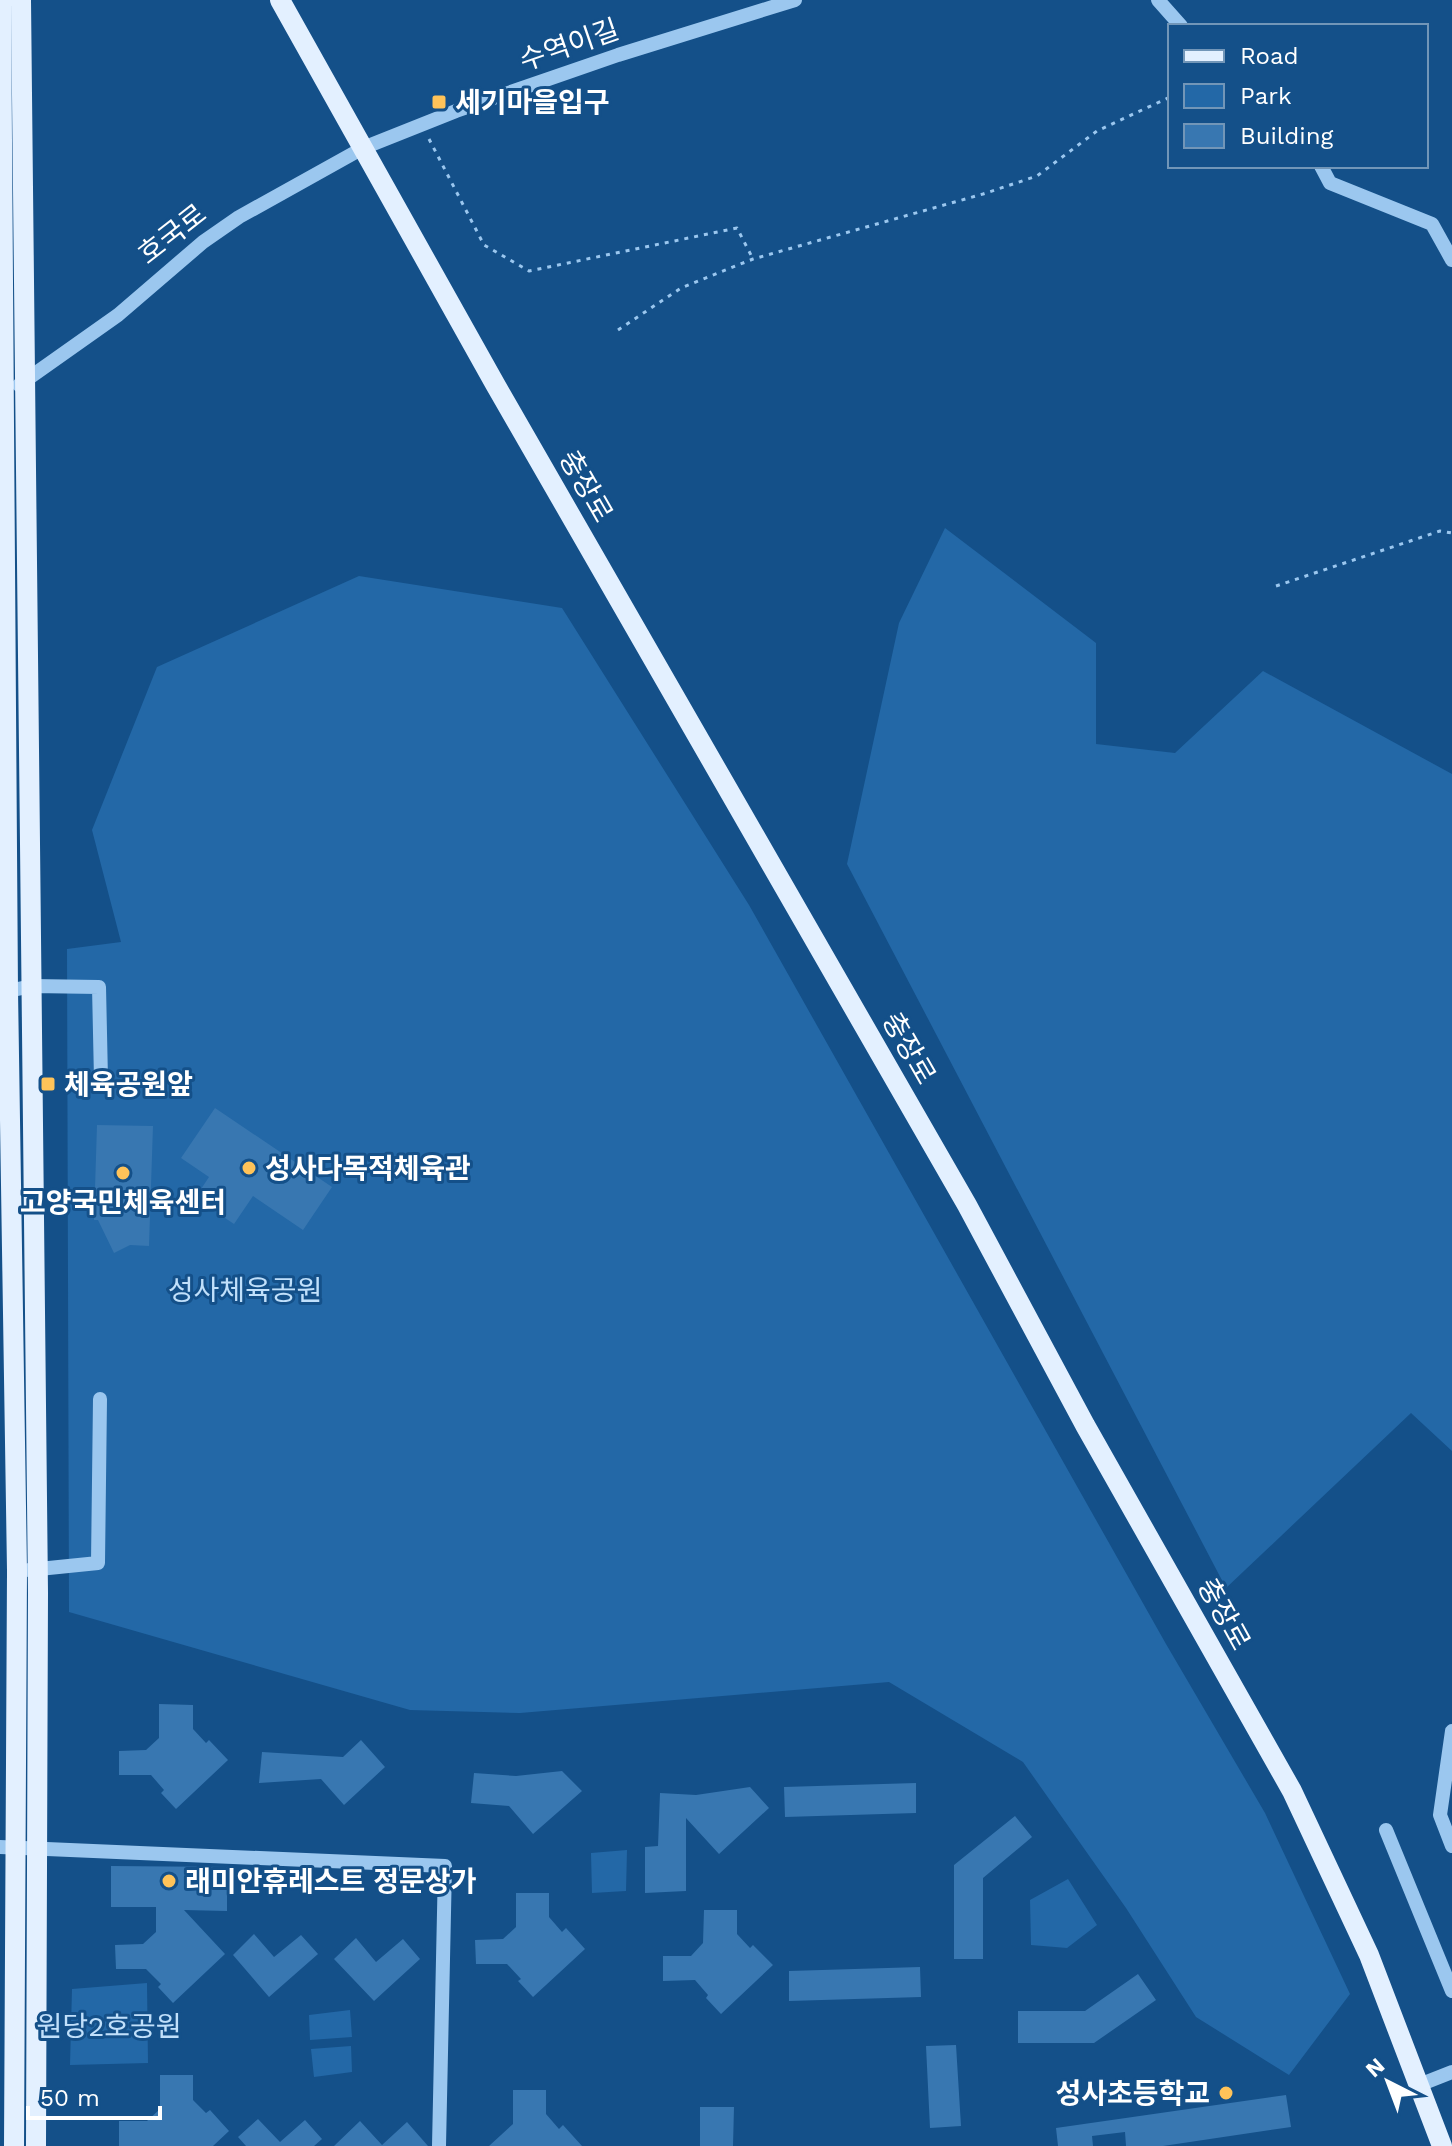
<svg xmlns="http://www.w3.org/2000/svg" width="1452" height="2146" font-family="'Work Sans','Noto Sans KR',sans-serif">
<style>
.green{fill:#2368a7}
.building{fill:#3877b1}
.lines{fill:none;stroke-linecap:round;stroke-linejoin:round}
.path{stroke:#9bc7ef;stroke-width:3;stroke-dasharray:4 6;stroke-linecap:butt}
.minor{stroke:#9bc7ef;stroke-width:14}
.major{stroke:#e3f0ff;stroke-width:20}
.poi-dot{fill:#ffc359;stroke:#145089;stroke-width:3}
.labels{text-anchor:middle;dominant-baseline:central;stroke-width:6;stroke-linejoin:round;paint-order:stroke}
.street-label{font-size:28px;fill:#fff;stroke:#145089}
.poi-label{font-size:28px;font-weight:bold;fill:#fff;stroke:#145089;text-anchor:start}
.park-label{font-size:28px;fill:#c1e0fb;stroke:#145089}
</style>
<rect width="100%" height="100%" fill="#145089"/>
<path class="green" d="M945 528 1096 643V744L1175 753 1263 671 1452 774V1451L1411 1413 1226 1588 847 864 899 623Z
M359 576 562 608 749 905 1166 1644 1265 1813 1350 1994 1289 2075 1196 2017 1126 1908 1023 1762 889 1682 520 1713 410 1710 69 1612 67 949 121 942 92 830 157 667Z
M627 1850 626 1891 592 1893 591 1853Z
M1068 1879 1097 1925 1067 1948 1031 1945 1030 1900Z
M147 1983 148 2063 70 2065 72 1989Z
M350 2010 352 2037 310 2040 309 2015Z
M351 2046 352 2072 314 2077 311 2049Z"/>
<path class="building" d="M215 1108 332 1187 303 1230 253 1196 234 1224 195 1198 209 1177 181 1158Z
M97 1125 153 1126 149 1246 130 1245 114 1253 98 1220H94Z
M159 1704 193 1705V1729L206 1743 209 1740 228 1760 176 1809 161 1793 164 1790 151 1775H119V1751L146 1750 159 1738Z
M361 1740 385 1767 344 1805 321 1779 259 1783 262 1752 343 1757Z
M562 1771 582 1791 533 1834 509 1806 471 1803 474 1773 516 1776Z
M916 1783V1813L785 1817 784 1787Z
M750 1787 769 1808 719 1854 686 1818V1891L645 1893V1847L658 1846 660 1793 696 1795Z
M1015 1816 1032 1837 983 1878V1959H954V1865Z
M111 1866 227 1867V1911L184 1910 225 1954 173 2003 158 1987 161 1984 146 1969H116L115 1945 143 1944 156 1932V1907H111Z
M516 1893H549V1917L562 1932 566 1928 585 1949 533 1997 518 1981 521 1979 507 1964H476L475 1940 503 1939 516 1927Z
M704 1910H737V1934L750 1948 753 1945 773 1965 721 2014 706 1998 708 1995 695 1980 663 1981V1956H691L703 1943Z
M254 1934 274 1957 301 1935 318 1954 269 1997 233 1955Z
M356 1938 376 1962 403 1939 420 1959 374 2001 334 1959Z
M920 1967 921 1997 789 2001V1971Z
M1138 1974 1156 2000 1094 2043H1018V2011H1085Z
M956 2045 961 2126 930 2128 926 2046Z
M160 2075H193V2100L206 2113 210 2110 229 2131 213 2146H119V2121H147L160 2109Z
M513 2090H546V2114L559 2129 563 2125 582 2146H489L513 2124Z
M1286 2095 1291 2127 1163 2146H1126L1125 2132 1092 2136 1093 2146H1058L1056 2128Z
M700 2107H734L733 2146H700Z
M258 2119 280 2142 305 2120 322 2139 314 2146H246L238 2137Z
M360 2121 382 2145 407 2122 428 2146H334Z"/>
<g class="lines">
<path class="path" d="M429 139 484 245 529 271 737 228 753 259
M618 330 681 288 753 259 983 194 1037 176 1097 131 1170 97
M1276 586 1440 531 1452 533"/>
<path class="minor" d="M1158 0 1181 26
M1321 166 1330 183 1432 224 1452 260
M19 385 118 315 203 242 239 217 363 148 456 111 618 55 795 0
M8 991 32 986 99 987 101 1079
M29 1570 98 1563 100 1399
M1452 1731 1440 1815 1452 1846
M1386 1830 1452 1991
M0 1847 445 1866 439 2146
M1419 2085 1452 2072"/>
<path class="major" d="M1 0 8 991 17 1571 14 2146
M21 0 38 1593 36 2146
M280 0 495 384 967 1205 1085 1425 1292 1791 1369 1955 1442 2146"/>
</g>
<g class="poi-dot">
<rect x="431" y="94" width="16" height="16" rx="4"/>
<rect x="40" y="1076" width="16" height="16" rx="4"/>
<circle cx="249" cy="1168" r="8"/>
<circle cx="123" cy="1173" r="8"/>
<circle cx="169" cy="1881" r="8"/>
<circle cx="1226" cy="2093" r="8"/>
</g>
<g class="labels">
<g class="street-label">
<text transform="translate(569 45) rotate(-19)">수역이길</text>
<text transform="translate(172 234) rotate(-38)">호국로</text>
<text transform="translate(586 486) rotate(60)">충장로</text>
<text transform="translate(909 1048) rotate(60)">충장로</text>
<text transform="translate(1224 1614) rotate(61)">충장로</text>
</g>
<g class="poi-label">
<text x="455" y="102">세기마을입구</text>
<text x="64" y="1084">체육공원앞</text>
<text x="265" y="1168">성사다목적체육관</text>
<text x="123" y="1202" text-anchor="middle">고양국민체육센터</text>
<text x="185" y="1881">래미안휴레스트 정문상가</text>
<text x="1210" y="2093" text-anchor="end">성사초등학교</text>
</g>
<g class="park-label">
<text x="245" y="1290">성사체육공원</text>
<text x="109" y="2026">원당2호공원</text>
</g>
</g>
<rect x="1168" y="24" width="260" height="144" fill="#145089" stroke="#7296b8" stroke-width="2"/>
<rect x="1184" y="50" width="40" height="12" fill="#e3f0ff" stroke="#7296b8" stroke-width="2"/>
<text x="1240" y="64" font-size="24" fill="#ffffff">Road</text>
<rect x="1184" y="84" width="40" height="24" fill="#2368a7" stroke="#7296b8" stroke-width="2"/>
<text x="1240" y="104" font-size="24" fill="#ffffff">Park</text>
<rect x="1184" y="124" width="40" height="24" fill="#3877b1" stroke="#7296b8" stroke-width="2"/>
<text x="1240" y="144" font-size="24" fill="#ffffff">Building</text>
<g transform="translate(1388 2082) rotate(318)" stroke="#145089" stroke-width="6" paint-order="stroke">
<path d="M0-6L14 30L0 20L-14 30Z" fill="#ffffff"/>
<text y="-12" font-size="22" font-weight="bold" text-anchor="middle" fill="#ffffff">N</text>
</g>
<path d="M28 2106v12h132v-12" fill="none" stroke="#ffffff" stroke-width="4"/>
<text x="40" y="2106" font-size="24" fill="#ffffff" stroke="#145089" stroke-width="6" paint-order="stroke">50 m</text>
</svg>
